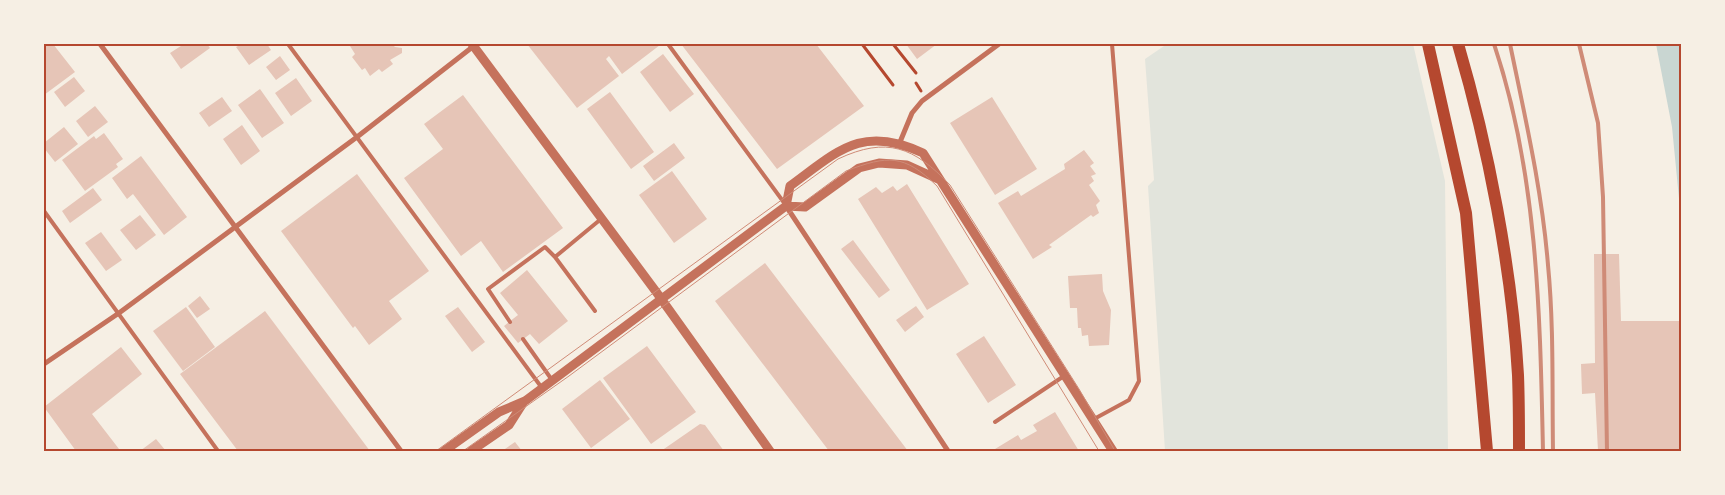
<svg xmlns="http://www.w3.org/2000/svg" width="1725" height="495" font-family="'PT Serif',serif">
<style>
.green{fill:#e2e4dc}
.water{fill:#c9d6d2}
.building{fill:#e6c5b7}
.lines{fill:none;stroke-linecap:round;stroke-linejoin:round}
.path{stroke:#b5482f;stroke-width:3}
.service{stroke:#c5725c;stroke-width:4}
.minor{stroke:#c5725c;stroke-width:5}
.tertiary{stroke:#c5725c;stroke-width:9}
.trunk{stroke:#b5482f;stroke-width:12}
.tram{stroke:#cf8b77;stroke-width:1}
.rail{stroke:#cf8b77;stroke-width:4}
.neatline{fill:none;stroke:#b5482f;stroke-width:2}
</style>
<rect width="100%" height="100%" fill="#f6efe4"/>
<path class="green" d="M1167 44H1413L1445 181 1448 451H1165L1148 186 1154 180 1145 59Z"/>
<path class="water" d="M1656 44H1681V219L1672 127Z"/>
<path class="building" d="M44 44H53L75 72 44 95Z
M184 44H207L210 48 181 69 170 53Z
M242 44H267L271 50 249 65 236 47Z
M353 44H392L395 47 402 48V53L390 60 393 64 382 72 379 69 370 76 365 68 362 70 352 57 355 54 350 46Z
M527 44H659L660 45 622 74 609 56 606 59 619 76 577 108Z
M681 44H816L864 106 777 169Z
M906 44H937L917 59Z
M663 54 694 94 670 112 640 72Z
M280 56 290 70 276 80 266 67Z
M74 77 85 91 65 107 54 92Z
M296 78 312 101 291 116 275 93Z
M260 89 284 123 262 138 238 105Z
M610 92 654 152 631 169 587 109Z
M463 95 563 228 503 272 481 241 461 256 404 178 443 149 424 124Z
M222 97 232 111 209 127 199 113Z
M992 97 1037 169 995 195 950 123Z
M95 106 108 122 88 137 76 121Z
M242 125 260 151 241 165 223 139Z
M64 127 78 144 55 162 44 148V143Z
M104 133 123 159 116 164 118 167 85 191 62 160 94 136 96 139Z
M674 143 685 158 654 181 643 166Z
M1084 150 1094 163 1090 166 1096 174 1091 176 1094 181 1089 185 1100 201 1096 205 1099 213 1093 217 1091 215 1049 245 1052 247 1033 259 998 203 1018 191 1021 196 1065 169 1064 164Z
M141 156 187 217 164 235 133 194 127 199 112 178Z
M672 171 707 219 674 243 639 195Z
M357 174 429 271 389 301 402 319 369 345 355 326 353 328 281 231Z
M907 184 969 284 927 310 858 199 876 187 882 193 893 186 897 191Z
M93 188 102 200 70 223 62 211Z
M140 215 156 235 136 250 120 230Z
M101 232 122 260 106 271 85 243Z
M853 240 890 290 879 298 841 249Z
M1594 254H1619L1621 321H1681V451H1598L1595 393 1582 394 1581 364 1595 363Z
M765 263 845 368 908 451H829L715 301Z
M527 270 568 321 539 344 530 334 518 343 504 326 518 315 500 293Z
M1102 274 1103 291 1111 310 1109 345 1089 346 1088 335 1082 336 1081 328H1078L1077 308H1070L1068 276Z
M200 296 210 309 197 318 188 306Z
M916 306 924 317 905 332 896 320Z
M186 307 215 347 183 371 153 331Z
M458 307 485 342 472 352 445 316Z
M265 311 370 451H238L180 374Z
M984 336 1016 385 988 403 956 354Z
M647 346 696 412 651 444 603 378Z
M121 347 142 374 92 414 119 449 116 451H76L44 407Z
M600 380 630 419 591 448 562 409Z
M1055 412 1079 451H997L995 449 1018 435 1021 440 1037 431 1033 425Z
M700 424 705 425 724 451H661Z
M156 439 166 451H140Z
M515 442 522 451H502Z"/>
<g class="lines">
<path class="path" d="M862 44 893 85
M893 44 916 73
M916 83 921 91"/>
<path class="service" d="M288 44 542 388
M668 44 785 204
M44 211 218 451
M595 311 555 257 601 219
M510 322 488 289 545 247 555 257
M523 339 552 380
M1094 419 1129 400 1139 381 1112 44
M995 422 1064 376"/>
<path class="minor" d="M100 44 401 451
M900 142 912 113 922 101 999 44
M786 206 948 451
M44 364 119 313 357 137 475 45"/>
<path class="tertiary" d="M472 44 657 293 770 451
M786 206 790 186C838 151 862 124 923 153L1113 451
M444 451 499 412 525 401 786 206 805 207 859 168 879 163 907 165 940 180
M471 451 509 425 523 403"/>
<path class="trunk" d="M1428 44 1466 213 1487 451
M1458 44C1488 146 1512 269 1518 375 1519 401 1519 426 1519 451"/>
<path class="tram" d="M436 451 838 159C887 136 914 147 950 185L1079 389 1115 451
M463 451 569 376 846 171C888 155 904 154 937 186L1099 451"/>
<path class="rail" d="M1494 44C1538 175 1540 315 1543 451
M1510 44C1525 117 1542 190 1548 265 1554 327 1552 389 1553 451
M1579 44 1598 123 1603 197 1607 451"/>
</g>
<rect width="1725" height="495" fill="none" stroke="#f6efe4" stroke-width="90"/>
<rect x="45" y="45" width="1635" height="405" class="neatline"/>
</svg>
